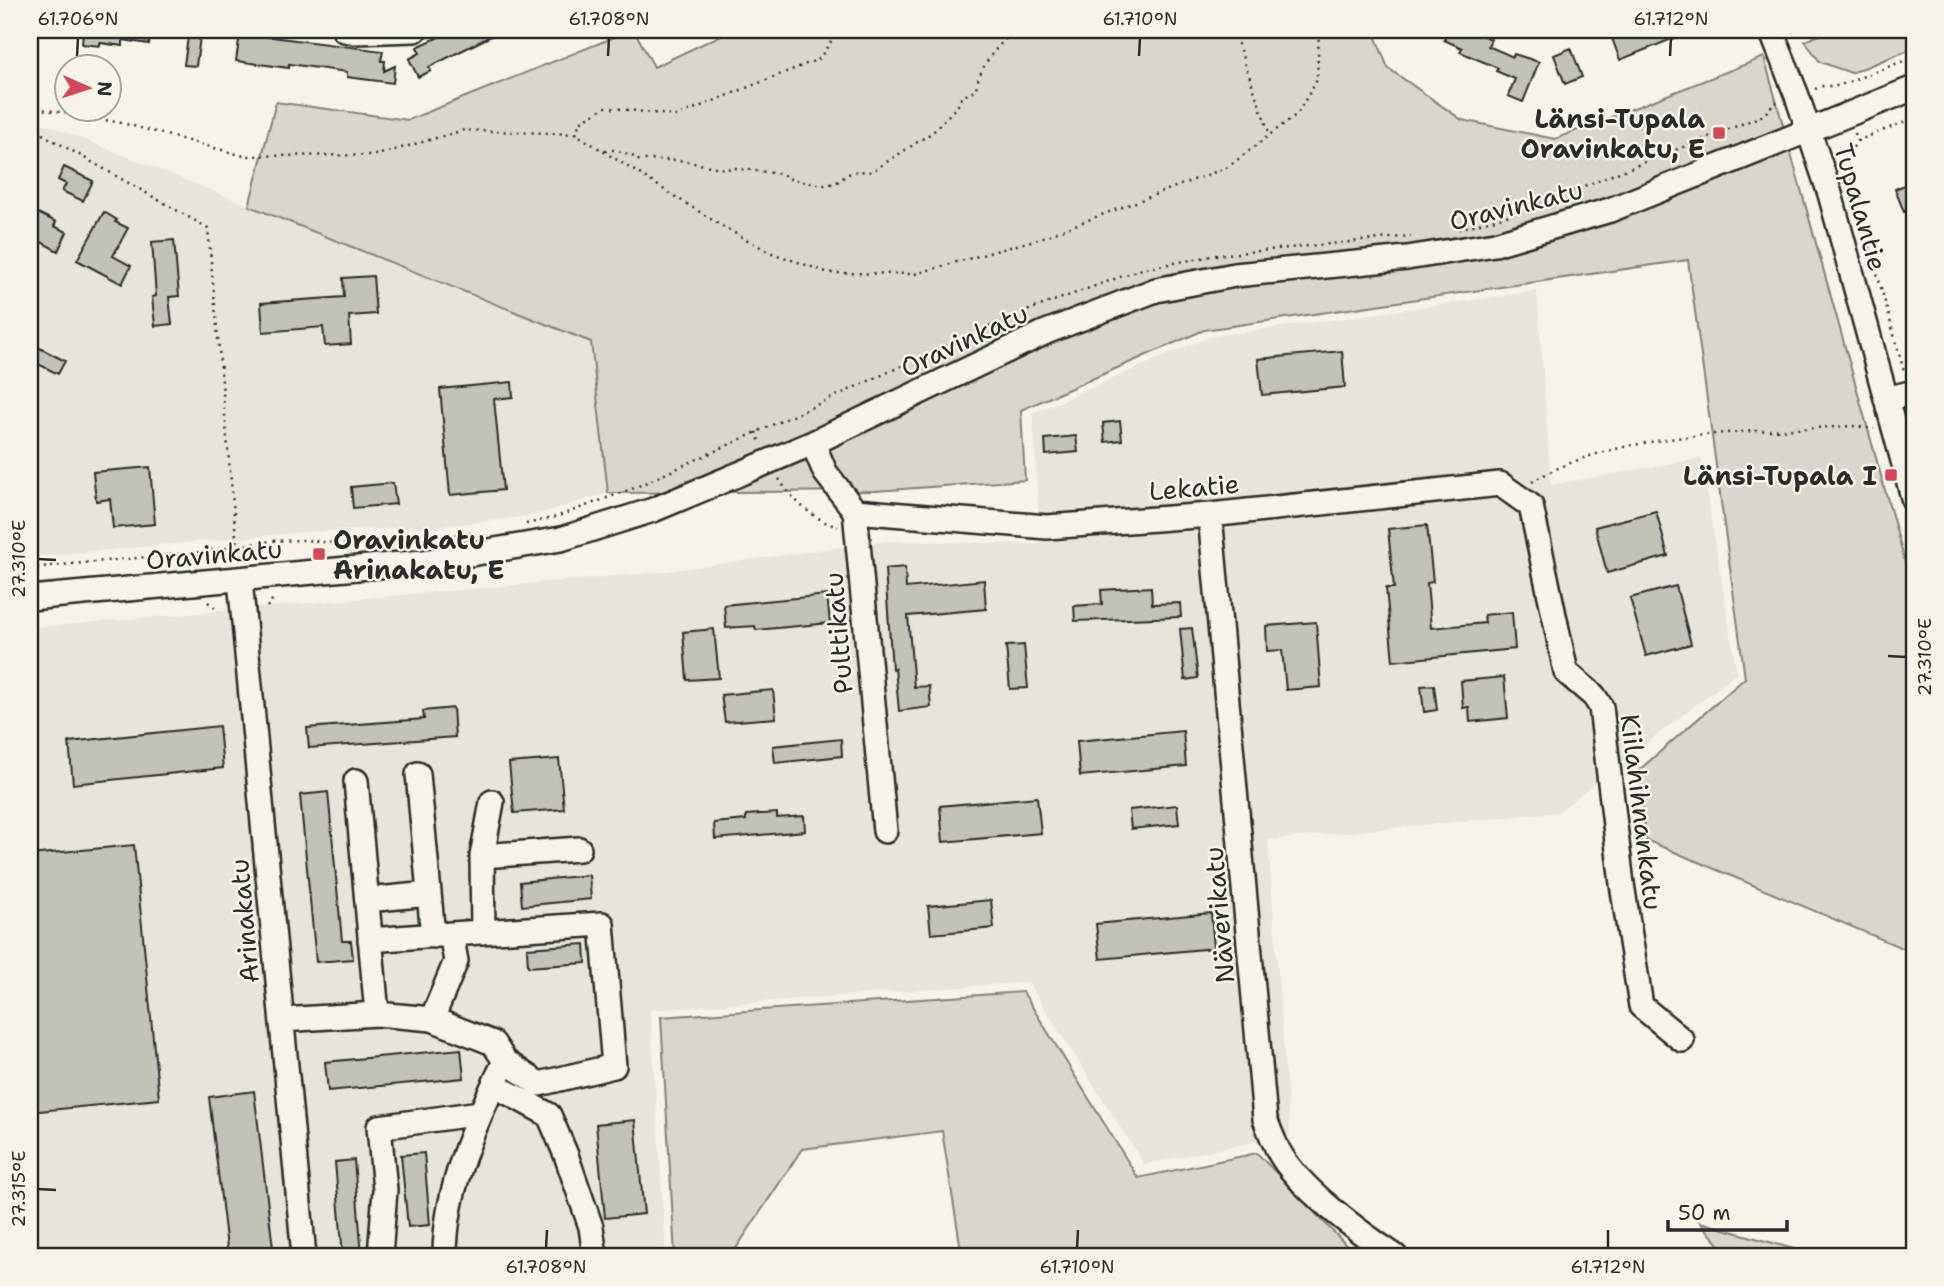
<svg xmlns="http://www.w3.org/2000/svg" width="1944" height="1286" font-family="'Shantell Sans',sans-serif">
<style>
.built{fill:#e8e4da}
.green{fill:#dad6cc;stroke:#82807c;stroke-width:2}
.building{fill:#c4c1b9;stroke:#2b2b2b;stroke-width:2}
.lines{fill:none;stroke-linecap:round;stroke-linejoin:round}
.minor-casing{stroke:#2b2b2b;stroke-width:28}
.path{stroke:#2b2b2b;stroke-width:2.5;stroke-dasharray:2 5;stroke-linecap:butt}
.minor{stroke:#f7f3e8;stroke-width:23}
.ticks{fill:none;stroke:#2b2b2b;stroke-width:2.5}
.poi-dot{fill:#d1495b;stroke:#f7f3e8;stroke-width:2.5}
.labels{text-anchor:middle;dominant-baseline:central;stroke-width:5;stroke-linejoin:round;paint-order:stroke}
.poi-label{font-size:26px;font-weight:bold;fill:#2b2b2b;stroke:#f7f3e8;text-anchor:end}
.street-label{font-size:26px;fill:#2b2b2b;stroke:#f7f3e8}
.neatline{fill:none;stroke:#2b2b2b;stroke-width:2.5}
.ticks-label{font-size:18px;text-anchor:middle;fill:#2b2b2b}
</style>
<rect width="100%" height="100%" fill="#f7f3e8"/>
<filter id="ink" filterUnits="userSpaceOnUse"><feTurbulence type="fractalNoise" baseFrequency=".0143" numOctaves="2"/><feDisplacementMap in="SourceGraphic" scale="14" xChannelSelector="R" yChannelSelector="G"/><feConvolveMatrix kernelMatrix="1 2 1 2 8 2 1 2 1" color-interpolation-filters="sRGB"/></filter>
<g filter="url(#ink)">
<path class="built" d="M30 118 591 342 608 493 531 516 432 527 305 532 30 557Z
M1537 291 1551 485 1701 458 1737 673 1558 812 1268 840 1290 1135 1144 1164 1028 982 650 1010 666 1256H30V628L661 572 885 541 1040 544 1033 413 1209 337Z"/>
<path class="green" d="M632 30H634L654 67 732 30H1373L1388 68 1462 120 1555 139 1764 57 1914 594V953L1646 840 1638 771 1745 678 1688 260 1204 330 1021 410 1025 480 875 491 608 493 591 342 249 206 276 102 408 120Z
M1832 30H1914V48L1851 73 1820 62 1805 41Z
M1023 992 1138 1178 1257 1153 1346 1245 1363 1256H962L942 1131 802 1149 731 1256H675L661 1017Z
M1700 1222 1818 1256H1729Z"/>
<path class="building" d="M83 30H151L149 44 123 40V46L100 43V46L82 44Z
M189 30H201L196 66 184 65Z
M454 30H503L429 67 431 71 418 77 409 59 420 53 417 47Z
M1448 30H1470L1491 39 1488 46 1513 57 1514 54 1539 62 1523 102 1508 96 1515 79 1496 71 1498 68 1460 52 1462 48 1444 40Z
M1609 30H1694L1620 60Z
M240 33 383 51 381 61H385L384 71 395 66 393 83 347 77V72L289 64V68L236 61Z
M1571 48 1582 77 1565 84 1554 55Z
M64 167 93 181 83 201 62 191 66 184 58 180Z
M1914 181V207L1904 212 1895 189Z
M30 209 56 222 54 226 67 232 58 251 30 236Z
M104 212 117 220 115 222 128 228 113 256 131 266 122 284 77 260Z
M174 240 179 296 169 297 172 324 155 326 152 297 156 296 152 242Z
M373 276 376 314 349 316 351 344 325 346 323 327 263 332 261 303 344 297 343 278Z
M30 343 65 361 58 374 30 360Z
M1342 351 1345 387 1262 395 1258 359Z
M512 382 513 397 494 399 503 490 450 495 440 389Z
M1120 421 1122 440 1105 442 1103 423Z
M1076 436 1078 452 1046 455 1045 439Z
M150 467 155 524 113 528 110 499 96 501 93 472Z
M393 483 396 504 353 508 351 487Z
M1656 511 1668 556 1607 573 1595 527Z
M1427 525 1433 582 1427 583 1431 628 1485 623 1484 615 1512 612 1515 649 1393 661 1386 588H1394L1388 529Z
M905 567 906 588 984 580 986 609 908 616 914 687 929 686 931 707 899 711 895 668 892 669 885 569Z
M1676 586 1691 644 1646 656 1630 598Z
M1151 587 1152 604 1180 603 1181 617 1075 621 1074 606 1102 604 1101 590Z
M827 595 830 623 756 630 755 626 726 628 724 605Z
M1316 622 1321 687 1286 690 1282 650 1267 651 1266 626Z
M1192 628 1198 678 1185 680 1180 629Z
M714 629 719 678 687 680 683 632Z
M1024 645 1028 688 1010 689 1006 646Z
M1504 677 1508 718 1470 722 1469 707 1463 708 1461 681Z
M1434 685 1437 710 1424 712 1421 686Z
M773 690 776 718 725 722 721 695Z
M453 708 455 737 309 748 307 728 424 719 423 711Z
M219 726 223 768 73 784 69 742Z
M1183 731 1186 766 1080 776 1077 741Z
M841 739 842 756 775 763 773 746Z
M559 759 564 809 514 813 509 763Z
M328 792 342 941H351L353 959 316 962 300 795Z
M1037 797 1041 833 943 842 940 806Z
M1177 805 1179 824 1131 829 1129 810Z
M777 813V818L804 816 805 831 715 839 714 823 746 820V815Z
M134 845 159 1099 30 1112V855Z
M589 875 591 899 522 906 520 882Z
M991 900 994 928 931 934 928 906Z
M1211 913 1214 948 1100 959 1096 924Z
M585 944 586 963 528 967 527 948Z
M461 1049 464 1078 328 1091 325 1062Z
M254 1091 274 1256H228L209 1097Z
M635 1120 644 1214 605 1218 596 1124Z
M424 1153 430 1225 408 1227 401 1155Z
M354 1160 362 1256H343L335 1162Z"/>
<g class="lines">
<defs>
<path id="minor" d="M344 30 355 32 415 30
M1771 30 1797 96 1830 194 1914 501
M1886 399 1914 392
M813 443 825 472 855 511 885 831
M855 511 1047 527 1210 515 1500 484 1531 506 1566 672 1594 696 1601 707 1622 884 1641 1006 1682 1040
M1210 515 1265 1119C1269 1129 1273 1140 1278 1150 1297 1187 1360 1233 1395 1256
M240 580 304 1256
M30 598 423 562 561 539 653 510 813 443 1046 332 1156 290 1235 275 1407 258 1495 244 1610 210 1914 88
M418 774 433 936
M356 781 377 1014
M482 856 579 849
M367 900 429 894
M483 932 482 856 492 802
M451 934 602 924 614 1066 539 1084 505 1061
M370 940 451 934 456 961 432 1019
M282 1020 377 1014 432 1019 493 1043 505 1061C476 1121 445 1187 445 1256
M494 1085 549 1115 566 1155 591 1227 595 1256
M380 1256 385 1190 379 1127 480 1113"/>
</defs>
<use href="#minor" class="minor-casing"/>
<path class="path" d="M1233 30 1270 135
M1815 89 1823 86H1838L1914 57
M30 107 122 123 244 156 377 155 464 130 576 134 725 228 772 253 829 273 915 274 1038 239 1228 167 1297 114 1317 80 1319 30
M30 127 208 228 238 559
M1855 133 1857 141 1849 154V171L1905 375
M576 134 580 122 605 107 676 116 819 59 839 30
M1857 141 1914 118
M605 151 613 150 631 155 638 160H678L726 169 734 168 782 174 792 180 825 185 836 183 848 174 857 171 871 172 893 158 933 132 959 104 961 98 976 89C978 74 987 60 997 48 1002 42 1008 38 1011 30
M1459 229 1510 215 1719 133 1764 115 1773 104 1779 101
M756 432 761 445
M779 479C793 501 813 519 838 527
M1532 482C1614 430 1757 432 1853 426L1874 429
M526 524 556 517 634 488 1007 318 1142 269 1217 255 1411 236
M30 568 201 552 271 541 305 540 345 544 472 533
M208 602 219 611
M267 607 275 596"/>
<use href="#minor" class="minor"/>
</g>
</g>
<path class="ticks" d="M77 56 78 38M608 56 609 38M1139 56 1140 38M1670 56 1671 38M38 559 56 560M1888 656 1906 657M38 1189 56 1190M546 1248 547 1230M1077 1248 1078 1230M1608 1248V1230"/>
<g class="poi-dot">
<rect x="1712" y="126" width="14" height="14" rx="3.5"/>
<rect x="1884" y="468" width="14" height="14" rx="3.5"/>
<rect x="312" y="547" width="14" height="14" rx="3.5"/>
</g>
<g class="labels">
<g class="poi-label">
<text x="1705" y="118">Länsi-Tupala<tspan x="1705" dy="30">Oravinkatu, E</tspan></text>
<text x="1877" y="475">Länsi-Tupala I</text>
<text x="333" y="539" text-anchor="start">Oravinkatu<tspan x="333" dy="30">Arinakatu, E</tspan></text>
</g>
<g class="street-label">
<text transform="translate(1516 205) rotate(-14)">Oravinkatu</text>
<text transform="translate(1861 207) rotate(74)">Tupalantie</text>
<text transform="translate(964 340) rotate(-25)">Oravinkatu</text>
<text transform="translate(1194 487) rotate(-5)">Lekatie</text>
<text transform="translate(214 554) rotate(-5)">Oravinkatu</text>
<text transform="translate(838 633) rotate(-95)">Pulttikatu</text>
<text transform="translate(1642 812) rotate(83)">Kiilahihnankatu</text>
<text transform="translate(1219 915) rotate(-95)">Näverikatu</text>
<text transform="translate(244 921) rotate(-95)">Arinakatu</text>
</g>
</g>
<rect width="1944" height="1286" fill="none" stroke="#f7f3e8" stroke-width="77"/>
<g transform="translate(88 88) rotate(93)"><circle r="33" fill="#f7f3e8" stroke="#a5a39c" stroke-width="2"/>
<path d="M0-5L12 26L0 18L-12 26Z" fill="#d1495b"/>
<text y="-10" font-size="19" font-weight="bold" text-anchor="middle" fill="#2b2b2b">N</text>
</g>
<path d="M1668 1220v10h119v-10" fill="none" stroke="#2b2b2b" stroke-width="3.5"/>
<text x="1678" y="1220" font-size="21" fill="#2b2b2b" stroke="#f7f3e8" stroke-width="5" paint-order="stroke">50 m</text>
<rect x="38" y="38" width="1868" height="1210" class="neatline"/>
<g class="ticks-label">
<text x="78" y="25">61.706°N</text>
<text x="609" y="25">61.708°N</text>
<text x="1140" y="25">61.710°N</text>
<text x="1671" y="25">61.712°N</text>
<text transform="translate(19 559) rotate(-90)" y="6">27.310°E</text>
<text transform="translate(1925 657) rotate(-90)" y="6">27.310°E</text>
<text transform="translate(19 1189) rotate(-90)" y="6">27.315°E</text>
<text x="546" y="1273">61.708°N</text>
<text x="1077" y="1273">61.710°N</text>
<text x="1608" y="1273">61.712°N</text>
</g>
</svg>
